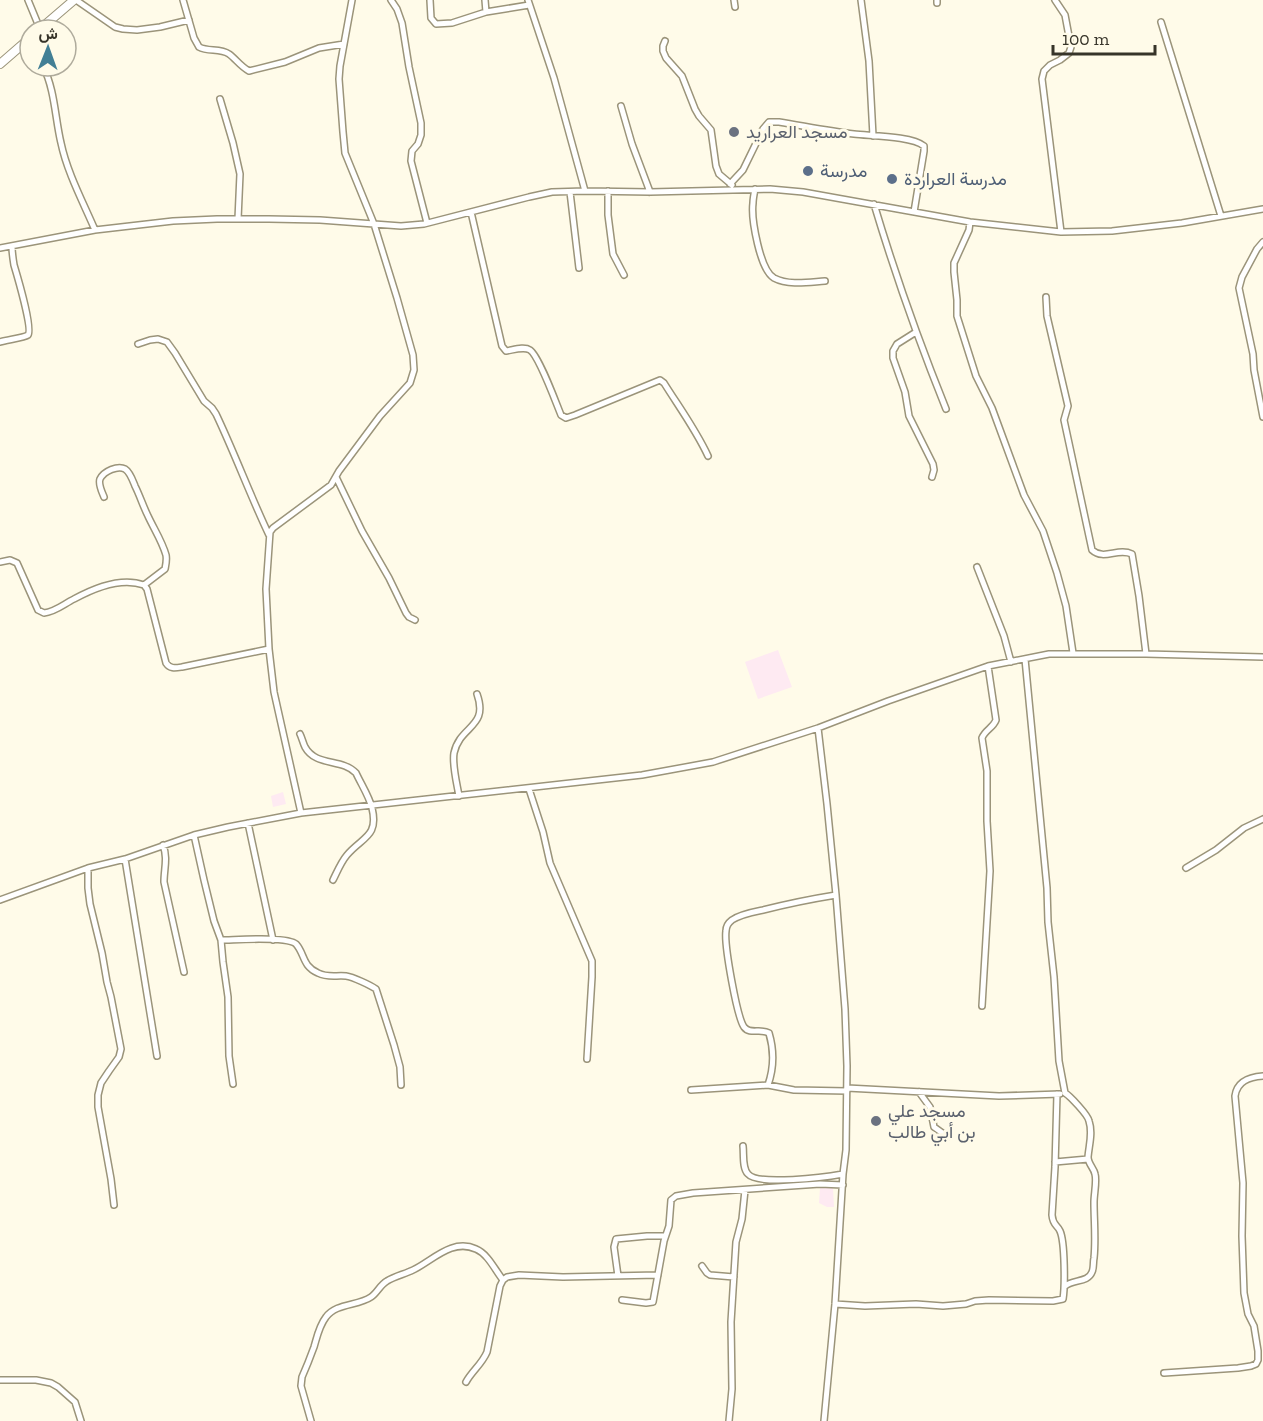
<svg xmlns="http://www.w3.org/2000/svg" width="1263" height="1421" font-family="'Zilla Slab',Vazirmatn,serif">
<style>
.commercial{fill:#feeaf2}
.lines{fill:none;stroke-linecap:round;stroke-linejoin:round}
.street-casing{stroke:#9b947a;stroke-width:8}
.secondary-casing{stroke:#9b947a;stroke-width:10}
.street{stroke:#fff;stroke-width:5}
.secondary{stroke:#fff;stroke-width:8}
.worship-dot{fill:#6b7280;stroke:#fffbe9;stroke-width:2}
.service-dot{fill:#5c6f8a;stroke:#fffbe9;stroke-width:2}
.labels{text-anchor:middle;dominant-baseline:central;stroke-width:6;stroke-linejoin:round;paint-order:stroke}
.worship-label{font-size:18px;fill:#5b616d;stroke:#fffbe9;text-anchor:start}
.service-label{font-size:18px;fill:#4e5e75;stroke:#fffbe9;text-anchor:start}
</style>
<rect width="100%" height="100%" fill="#fffbe9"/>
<path class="commercial" d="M778 650 792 687 758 699 745 662Z
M283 792 286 804 273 807 271 796Z
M820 1188H833L834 1207H827L819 1203Z"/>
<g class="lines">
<defs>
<path id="street" d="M28 0 40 29
M76 0 115 27 123 29 137 30 160 27 189 20
M183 0 194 38 199 47C208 52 220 48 229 54 236 59 240 66 249 71L285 62 319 48 344 44
M391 0 397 9 402 23 409 67 421 123V135L418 144 412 151 411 161 427 223
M430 0 431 18 436 24 452 23 486 12 529 5
M485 0 486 12
M528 0 554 78 585 191
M734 0 735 7
M861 0 869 61 873 136
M937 0V3
M1055 0 1065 15 1071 47 1069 53 1060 60 1050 65 1044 71 1042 79 1061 232
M1161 22 1221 216
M665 41 663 46V51L666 58 682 76 695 109 699 116 711 130 716 166 719 174 732 185
M43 66C55 90 55 118 61 143 67 172 83 202 95 230
M220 99 233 143 240 174 238 219
M621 106 632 144 650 192
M730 184 743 170 763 129 769 122H779C804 126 829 131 854 134 871 136 912 136 924 146V151L914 212
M755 189C754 194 753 199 753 203 751 219 760 270 774 278 789 286 810 282 825 281
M608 191V215L613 254 624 275
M570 192 579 268
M874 204C895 274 919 342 946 409
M471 212 502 346 506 351C513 350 524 346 530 350 539 356 556 403 561 415L566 418 575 415 660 380 664 383C679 407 696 430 708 456
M970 222 969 230 954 263V272L957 300V316L976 376 992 408 1024 495 1043 531 1057 573 1066 606 1073 653
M1263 242 1257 249 1242 277 1239 288 1253 354 1254 370 1263 417
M0 248 95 230 173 221 217 219H269L320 220 401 226 424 224 529 197 552 192 585 191 650 192 770 189 803 192 970 222 1061 232 1112 231 1182 223 1263 209
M1046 297 1047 316 1068 406 1064 420 1092 550C1104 561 1118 547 1132 554L1139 596 1146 654
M916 332 897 344 893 351V358L905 392 909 416 933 464 934 470 932 477
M0 342C5 340 24 338 28 335 33 329 17 275 14 265 13 259 12 253 12 246
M138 344 150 340 158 339 167 342 175 353 204 401 212 408 216 414C235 454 250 495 269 535
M336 477 362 531 389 578 406 613 409 617 415 620
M104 497C102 492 98 484 100 479 104 471 118 465 125 469 130 472 133 481 135 486 140 496 143 506 148 516 154 529 162 541 166 555 167 560 166 564 165 569L144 585
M0 562 10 560 17 563 38 610 44 613C55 612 64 604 74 599 94 588 122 577 144 585L147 589 166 663C170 669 175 668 182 667L269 649
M977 567 1004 636 1011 662
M1025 659 1047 888 1048 922 1054 977 1059 1061 1065 1093C1070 1096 1088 1115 1089 1121 1093 1133 1089 1145 1088 1157 1088 1164 1094 1168 1095 1174 1097 1181 1094 1194 1094 1202 1094 1221 1096 1239 1094 1258 1093 1262 1094 1268 1092 1272 1088 1283 1073 1279 1065 1286
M818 728 827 804 836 895 845 1009 847 1066 846 1150 843 1174 835 1304 824 1421
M300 734C302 738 303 743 305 747 316 767 342 758 356 773 361 784 369 796 372 808 379 837 362 837 347 855 341 862 337 872 333 880
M529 789 543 832 550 863 592 961V977L587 1059
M459 796C457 784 452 765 454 753 460 725 489 728 477 694
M301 813 274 692 269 649 266 589 270 532 273 528 331 485 339 471 380 416 410 383 414 370 413 355 397 298 374 224 345 153 343 132 339 79 340 66 352 0
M248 823 273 940
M194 835 204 880 214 921 221 940 223 962 228 997 229 1056 233 1084
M163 845C168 858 164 869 164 882L184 972
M125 859 157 1056
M88 868V888L90 904 102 953 107 982 111 997 121 1049 119 1057 109 1071 101 1083 98 1095V1107L111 1179 114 1205
M1186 868 1216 850 1244 828 1263 819
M0 900 88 868 125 859 194 835 228 827 301 813 642 775 713 762 818 728 888 701 988 666 1049 654H1146L1263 657
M221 940C235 940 287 936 296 944 305 954 302 966 318 973 328 978 336 975 346 976 353 977 370 985 376 989L394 1045 400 1067 401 1085
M982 1006 990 871 987 821V771L982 738C985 730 993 728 996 720L988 666
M768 1085C774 1068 774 1050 769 1033 760 1028 750 1035 744 1027 737 1017 724 945 726 931 726 926 728 923 732 920 741 914 753 912 763 910 787 904 811 899 836 895
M847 1088 999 1096 1060 1094
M691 1090 768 1085 794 1090 847 1091
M919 1092 930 1107 934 1127 948 1137
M743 1146C744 1154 742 1168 748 1174 758 1186 826 1177 843 1174
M1055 1162 1088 1159
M702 1266 707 1273 710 1275 734 1277
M618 1276 614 1247 616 1239 647 1236H665
M622 1300 646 1303 653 1302 664 1241 669 1226 671 1200 676 1196 693 1193 820 1184 843 1185
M835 1304 865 1306 916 1304 943 1306 966 1304 975 1301 989 1300 1053 1301 1063 1299C1065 1287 1065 1242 1060 1231 1057 1224 1053 1226 1052 1215L1055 1167 1057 1094
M1164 1373 1238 1368 1251 1366 1256 1364 1258 1360V1351L1254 1326 1248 1314 1244 1293 1242 1236 1243 1183 1235 1096C1237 1081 1249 1077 1263 1076
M0 1380H36L51 1383 58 1387 75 1402 81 1421
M466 1382C472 1371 482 1364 487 1352L500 1286 503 1280 507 1277 519 1275 563 1277 658 1275
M311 1421 301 1386 302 1377C306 1368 310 1358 314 1347 317 1337 319 1326 326 1317 336 1303 358 1306 371 1297 377 1293 380 1285 387 1281 395 1276 405 1274 413 1270 432 1261 452 1238 476 1249 488 1254 495 1270 503 1280
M729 1421 732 1389 731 1322 736 1242 742 1219 745 1190"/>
<path id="secondary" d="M39 30 74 0
M0 64 30 38"/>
</defs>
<use href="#street" class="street-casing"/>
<use href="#secondary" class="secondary-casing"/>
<use href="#street" class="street"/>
<use href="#secondary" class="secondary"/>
</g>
<g class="worship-dot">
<circle cx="734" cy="132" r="6"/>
<circle cx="876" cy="1121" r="6"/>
</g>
<g class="service-dot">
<circle cx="808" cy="171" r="6"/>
<circle cx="892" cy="179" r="6"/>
</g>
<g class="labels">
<g class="worship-label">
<text x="746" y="132">مسجد العراريد</text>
<text x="888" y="1111">مسجد علي<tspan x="888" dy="21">بن أبي طالب</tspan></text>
</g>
<g class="service-label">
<text x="820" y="171">مدرسة</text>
<text x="904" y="179">مدرسة العراردة</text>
</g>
</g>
<g transform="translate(48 48) rotate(1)"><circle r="28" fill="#fffbe9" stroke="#afab9c" stroke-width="1.5"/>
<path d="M0-4.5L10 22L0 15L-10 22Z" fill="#427f95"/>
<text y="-9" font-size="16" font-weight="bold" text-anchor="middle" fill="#373429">ش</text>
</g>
<path d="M1053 45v9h102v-9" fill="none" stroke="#373429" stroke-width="3"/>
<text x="1062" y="45" font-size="18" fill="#373429" stroke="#fffbe9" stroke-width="4.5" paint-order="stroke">100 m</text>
</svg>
